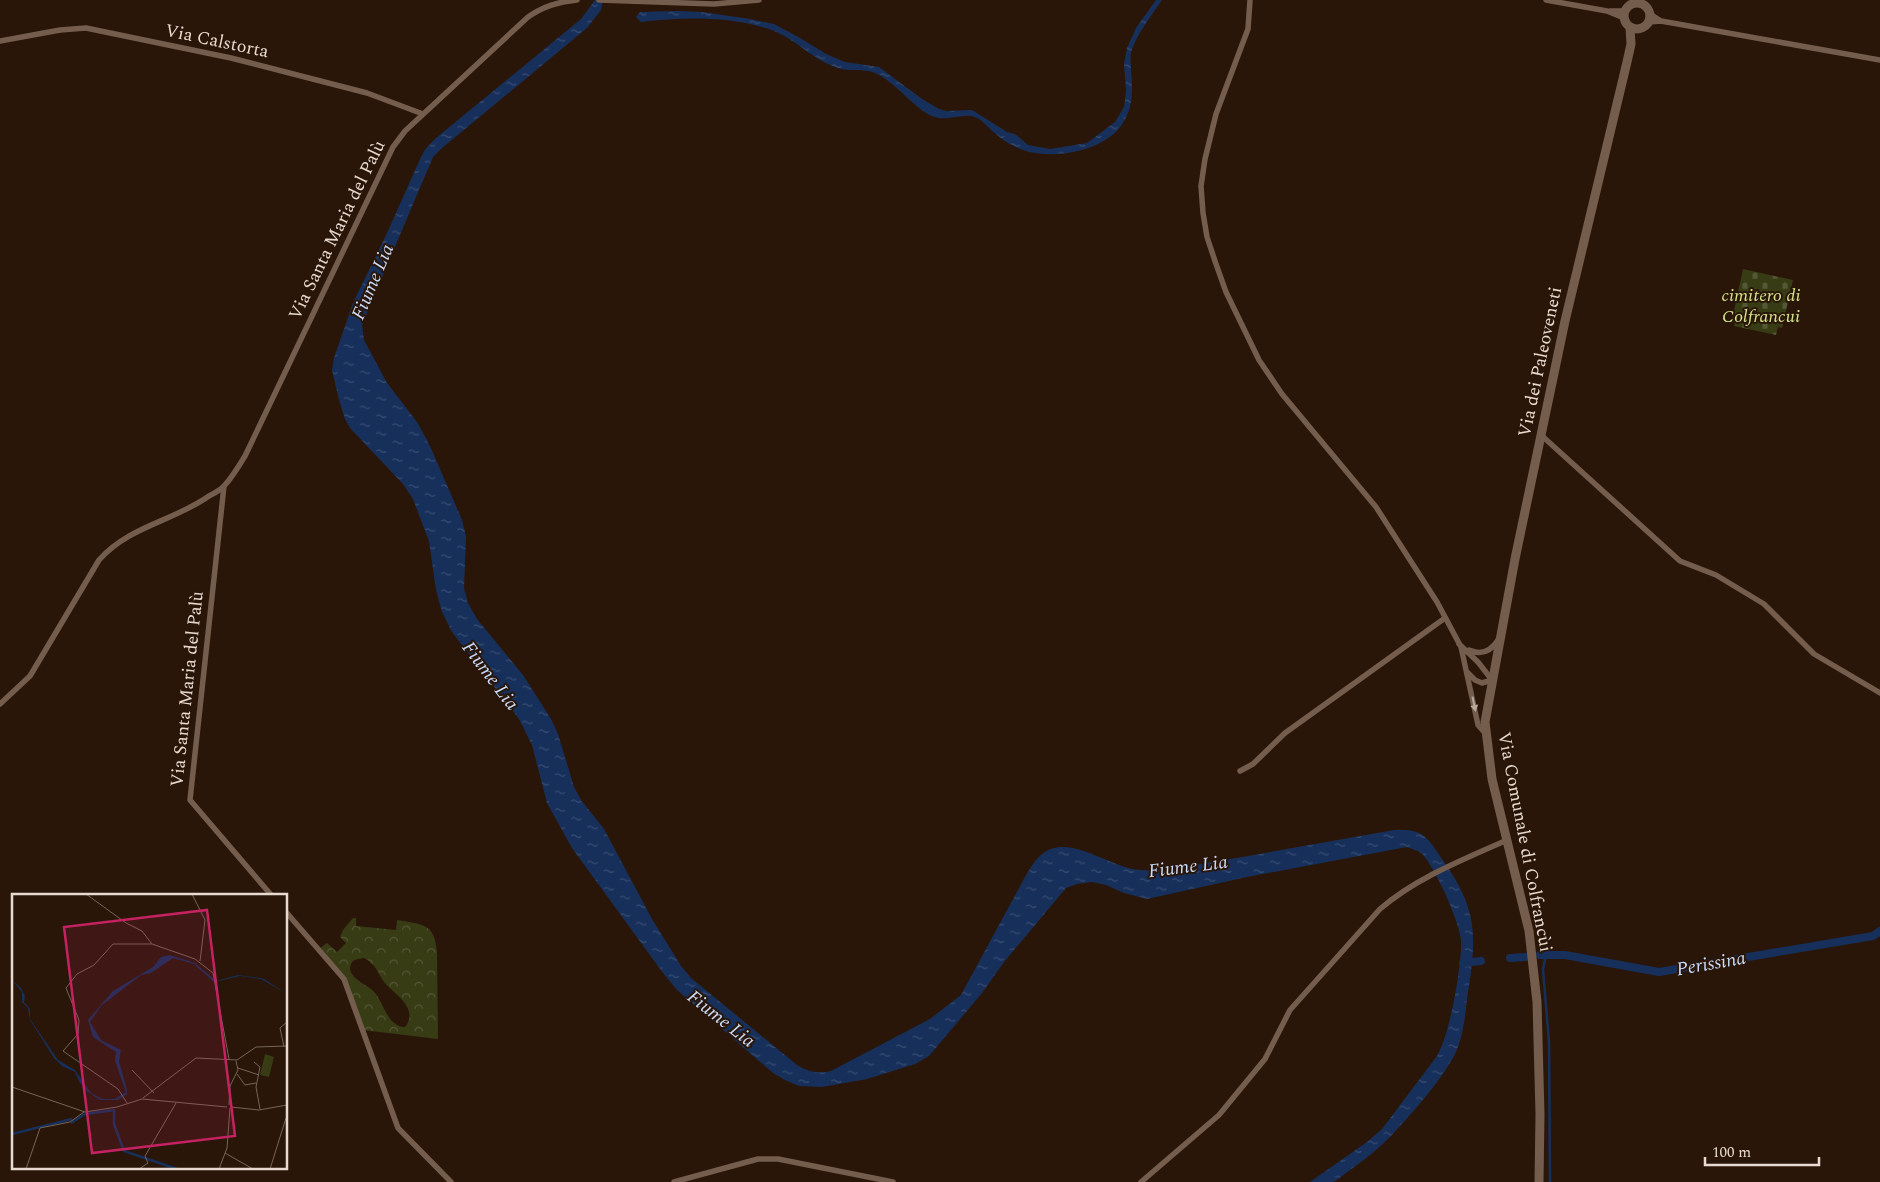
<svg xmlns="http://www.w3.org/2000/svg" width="1880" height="1182" font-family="Spectral,serif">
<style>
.forest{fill:url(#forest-crowns);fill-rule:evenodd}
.cemetery{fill:url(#cemetery-stones)}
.water{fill:url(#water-ripples)}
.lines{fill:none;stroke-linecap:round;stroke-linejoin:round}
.stream{stroke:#17305b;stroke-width:2.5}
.canal{stroke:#17305b;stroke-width:8}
.minor{stroke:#745d4d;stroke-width:5.5}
.secondary{stroke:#745d4d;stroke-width:9}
.oneway{fill:#baa89c}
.labels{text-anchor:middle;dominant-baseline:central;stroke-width:4;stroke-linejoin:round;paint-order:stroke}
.street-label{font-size:18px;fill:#e8dad1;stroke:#291608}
.park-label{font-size:18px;font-style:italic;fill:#d6e48c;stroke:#291608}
.water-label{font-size:19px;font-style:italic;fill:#cadcfa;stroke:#291608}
.inset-river{fill:none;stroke:#17305b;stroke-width:2.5}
.inset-road{fill:none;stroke:#756458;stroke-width:1}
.view{fill:#c42261;fill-opacity:0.15;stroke:#c42261;stroke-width:2.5}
.inset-edge{fill:none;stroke:#e8dad1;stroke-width:2.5}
</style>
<defs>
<pattern id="forest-crowns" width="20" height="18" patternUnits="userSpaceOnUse" patternTransform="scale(1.25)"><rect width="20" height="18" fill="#373c15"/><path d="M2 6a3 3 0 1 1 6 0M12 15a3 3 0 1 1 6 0" fill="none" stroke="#545836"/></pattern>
<pattern id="cemetery-stones" width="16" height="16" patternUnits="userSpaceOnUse" patternTransform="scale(1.25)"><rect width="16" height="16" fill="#373c15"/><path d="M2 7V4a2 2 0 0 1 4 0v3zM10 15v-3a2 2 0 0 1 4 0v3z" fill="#545836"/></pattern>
<pattern id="water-ripples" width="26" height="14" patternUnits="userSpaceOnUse" patternTransform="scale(1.25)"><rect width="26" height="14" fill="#17305b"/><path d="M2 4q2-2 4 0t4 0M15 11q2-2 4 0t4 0" fill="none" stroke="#394d72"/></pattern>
</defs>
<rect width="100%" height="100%" fill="#291608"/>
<path class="forest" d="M353 918H356V926L396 930 397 920C423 925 434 922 437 952L438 1039 363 1030 350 993 320 948 327 943 337 952 346 943 340 937 343 930ZM364 958C376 964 377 972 384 982 394 994 420 1008 405 1027 387 1026 385 1005 375 993 369 985 345 978 351 964 353 959 359 959 364 958Z"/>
<path class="cemetery" d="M1743 269 1793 280 1782 328 1778 327 1776 335 1734 326 1735 321 1732 320Z"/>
<path class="water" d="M595 0H603L601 10 587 28 442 148 433 157 369 308 362 325 364 340 387 383 417 422 430 446 462 520 466 536 464 588 468 603 477 619 523 675 551 719 558 734 574 787 581 800 604 829 652 919 681 966 691 978 797 1065C808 1072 819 1074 831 1071L930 1019 961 995 1025 877C1030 869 1034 861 1041 855 1068 831 1109 868 1140 870 1166 872 1193 865 1219 861 1277 851 1336 840 1394 830 1425 828 1428 839 1444 862 1480 913 1476 940 1467 999 1465 1017 1463 1037 1455 1054 1441 1081 1413 1112 1392 1135 1376 1151 1364 1160 1346 1173 1342 1176 1337 1180 1333 1182 1327 1182 1317 1182 1310 1182L1367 1142 1382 1129 1437 1056C1450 1034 1462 966 1461 940 1460 923 1434 864 1421 853 1417 850 1412 849 1407 847L1247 877 1147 899 1124 893 1106 885 1092 882 1077 884 1066 888 1004 962 982 993 929 1056 915 1064 867 1079 822 1087 799 1086 785 1080 773 1073 677 990 663 973 572 848 547 803 532 745 519 719 452 632 442 612 436 590 429 541 413 499 403 484 350 428 345 419 339 400 332 370 334 358 353 303 388 231 421 157 426 148 436 138 581 19Z
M1156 0H1162C1151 16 1137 34 1131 52 1130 58 1131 66 1131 71 1133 91 1133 109 1121 126 1101 153 1046 162 1016 147 1007 143 999 137 991 130 987 126 983 121 977 118 965 111 947 123 932 116 912 107 896 82 875 73 864 68 850 72 838 68 812 60 794 37 769 29 728 16 683 17 641 22L636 17 640 12 678 11 702 12 750 19 774 24 800 38 826 54 845 62 879 67 922 99 939 109 946 111 972 110 1007 132 1015 134 1028 145 1050 149 1087 143 1115 122 1124 107 1125 100 1126 90 1124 64 1127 48 1136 28Z"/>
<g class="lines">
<path class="stream" d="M1550 1182 1549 1042 1543 969 1545 959 1551 954"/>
<path class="canal" d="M1540 955H1565L1659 972 1873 936 1880 931
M1510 958 1525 957
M1463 963 1481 961"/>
<path class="minor" d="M599 0 714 4 759 0
M1250 0 1248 29 1216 114 1205 159 1201 186 1203 213 1207 237 1216 264 1226 292 1259 360 1282 394 1376 507 1437 602 1461 647 1478 725 1485 733
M1546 0 1607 11 1624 18
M1610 11H1625
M1650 14 1661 21 1880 60
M1649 22 1661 21
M0 41 60 30 86 28 231 58 367 93 423 114
M1541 435 1680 561 1716 575 1764 604 1814 654 1880 693
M224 486 190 800 272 896
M1459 644 1478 662 1492 680 1482 683 1475 680 1467 672
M1469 650C1482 656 1491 651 1498 640
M0 704 30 676 99 560C129 526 174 521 209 496 215 493 221 490 225 485 233 476 239 466 245 456L393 147 405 131 528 17C544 6 558 2 577 0
M1240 771 1253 764 1285 733 1445 618
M286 912 344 979 398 1128 451 1182
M674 1182 758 1159H778L893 1182
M1141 1182 1219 1115 1265 1059 1290 1010 1380 909C1416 878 1464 859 1507 840"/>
<path class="secondary" d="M1624 16a13 13 0 1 1 26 0a13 13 0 1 1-26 0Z
M1539 1182 1540 1114 1537 1002 1529 931 1492 779 1485 722 1515 559 1565 321 1627 62 1631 44 1630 28"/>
</g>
<defs><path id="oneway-solid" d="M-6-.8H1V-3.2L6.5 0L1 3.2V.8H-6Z" transform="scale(1.25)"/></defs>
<use class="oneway" href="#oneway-solid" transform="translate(1474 704) rotate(78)"/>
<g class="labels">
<g class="street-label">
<text transform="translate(217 41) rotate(12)">Via Calstorta</text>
<text transform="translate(337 230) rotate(-64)">Via Santa Maria del Palù</text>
<text transform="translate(1540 362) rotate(-78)">Via dei Paleoveneti</text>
<text transform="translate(187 689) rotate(-84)">Via Santa Maria del Palù</text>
<text transform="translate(1525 842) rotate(79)">Via Comunale di Colfrancùi</text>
</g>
<g class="park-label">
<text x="1761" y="295">cimitero di<tspan x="1761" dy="21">Colfrancui</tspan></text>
</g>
<g class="water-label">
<text transform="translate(373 282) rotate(-67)">Fiume Lia</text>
<text transform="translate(490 676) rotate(53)">Fiume Lia</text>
<text transform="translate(1188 867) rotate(-7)">Fiume Lia</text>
<text transform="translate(1711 964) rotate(-10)">Perissina</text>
<text transform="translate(721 1019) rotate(38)">Fiume Lia</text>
</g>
</g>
<g transform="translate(12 894)">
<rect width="275" height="275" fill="#291608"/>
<path d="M253 160 262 163 257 183 248 181Z" fill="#373c15"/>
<path d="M158 61 183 69 204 87 226 81 248 84 252 85 275 100 249 85 228 82 202 88 182 70 161 64 139 79 129 81 89 112 78 128 89 146 109 156 107 167 115 196V200L106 206H88L76 198 68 189 63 178 50 172 42 164 18 126 16 114 10 108V98L0 86 9 94 13 102 12 108 18 115V125L46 166 63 176 79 199 90 205H103L114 198 103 167 104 158 81 143 76 126 101 97 141 73 149 63Z" fill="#17305b"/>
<path class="inset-river" d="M102 215V230L112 257 165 275M59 229 73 220 103 216M0 240 60 225"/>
<path class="inset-road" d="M74 0 114 29 130 37 140 50 183 65 201 79 217 165M180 0 193 26 188 67M272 153 268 134 275 128M242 168 248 173 244 193 248 215M226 174 247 181M120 176 142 199M225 180 233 191 244 189M0 193 73 218 105 213 130 205 215 213M131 204 184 164 225 166 244 153 275 152M115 209 106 195 51 157 66 140 67 126 54 94 65 80 82 71 101 50H140M217 211 218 192 226 176 224 167M219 213 247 216 275 211M213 259 241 275M14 275 28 234 58 228 72 218M127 275 136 269 133 262 164 209M207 275 215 254 218 214M258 275 274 224"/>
<path class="view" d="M195 16 223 242 80 259 52 33Z"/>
<rect width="275" height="275" class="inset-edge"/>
</g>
<path d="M1705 1157v8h114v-8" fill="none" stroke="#e8dad1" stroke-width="2.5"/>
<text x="1712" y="1157" font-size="15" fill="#e8dad1" stroke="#291608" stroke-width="4" paint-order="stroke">100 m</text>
</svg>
